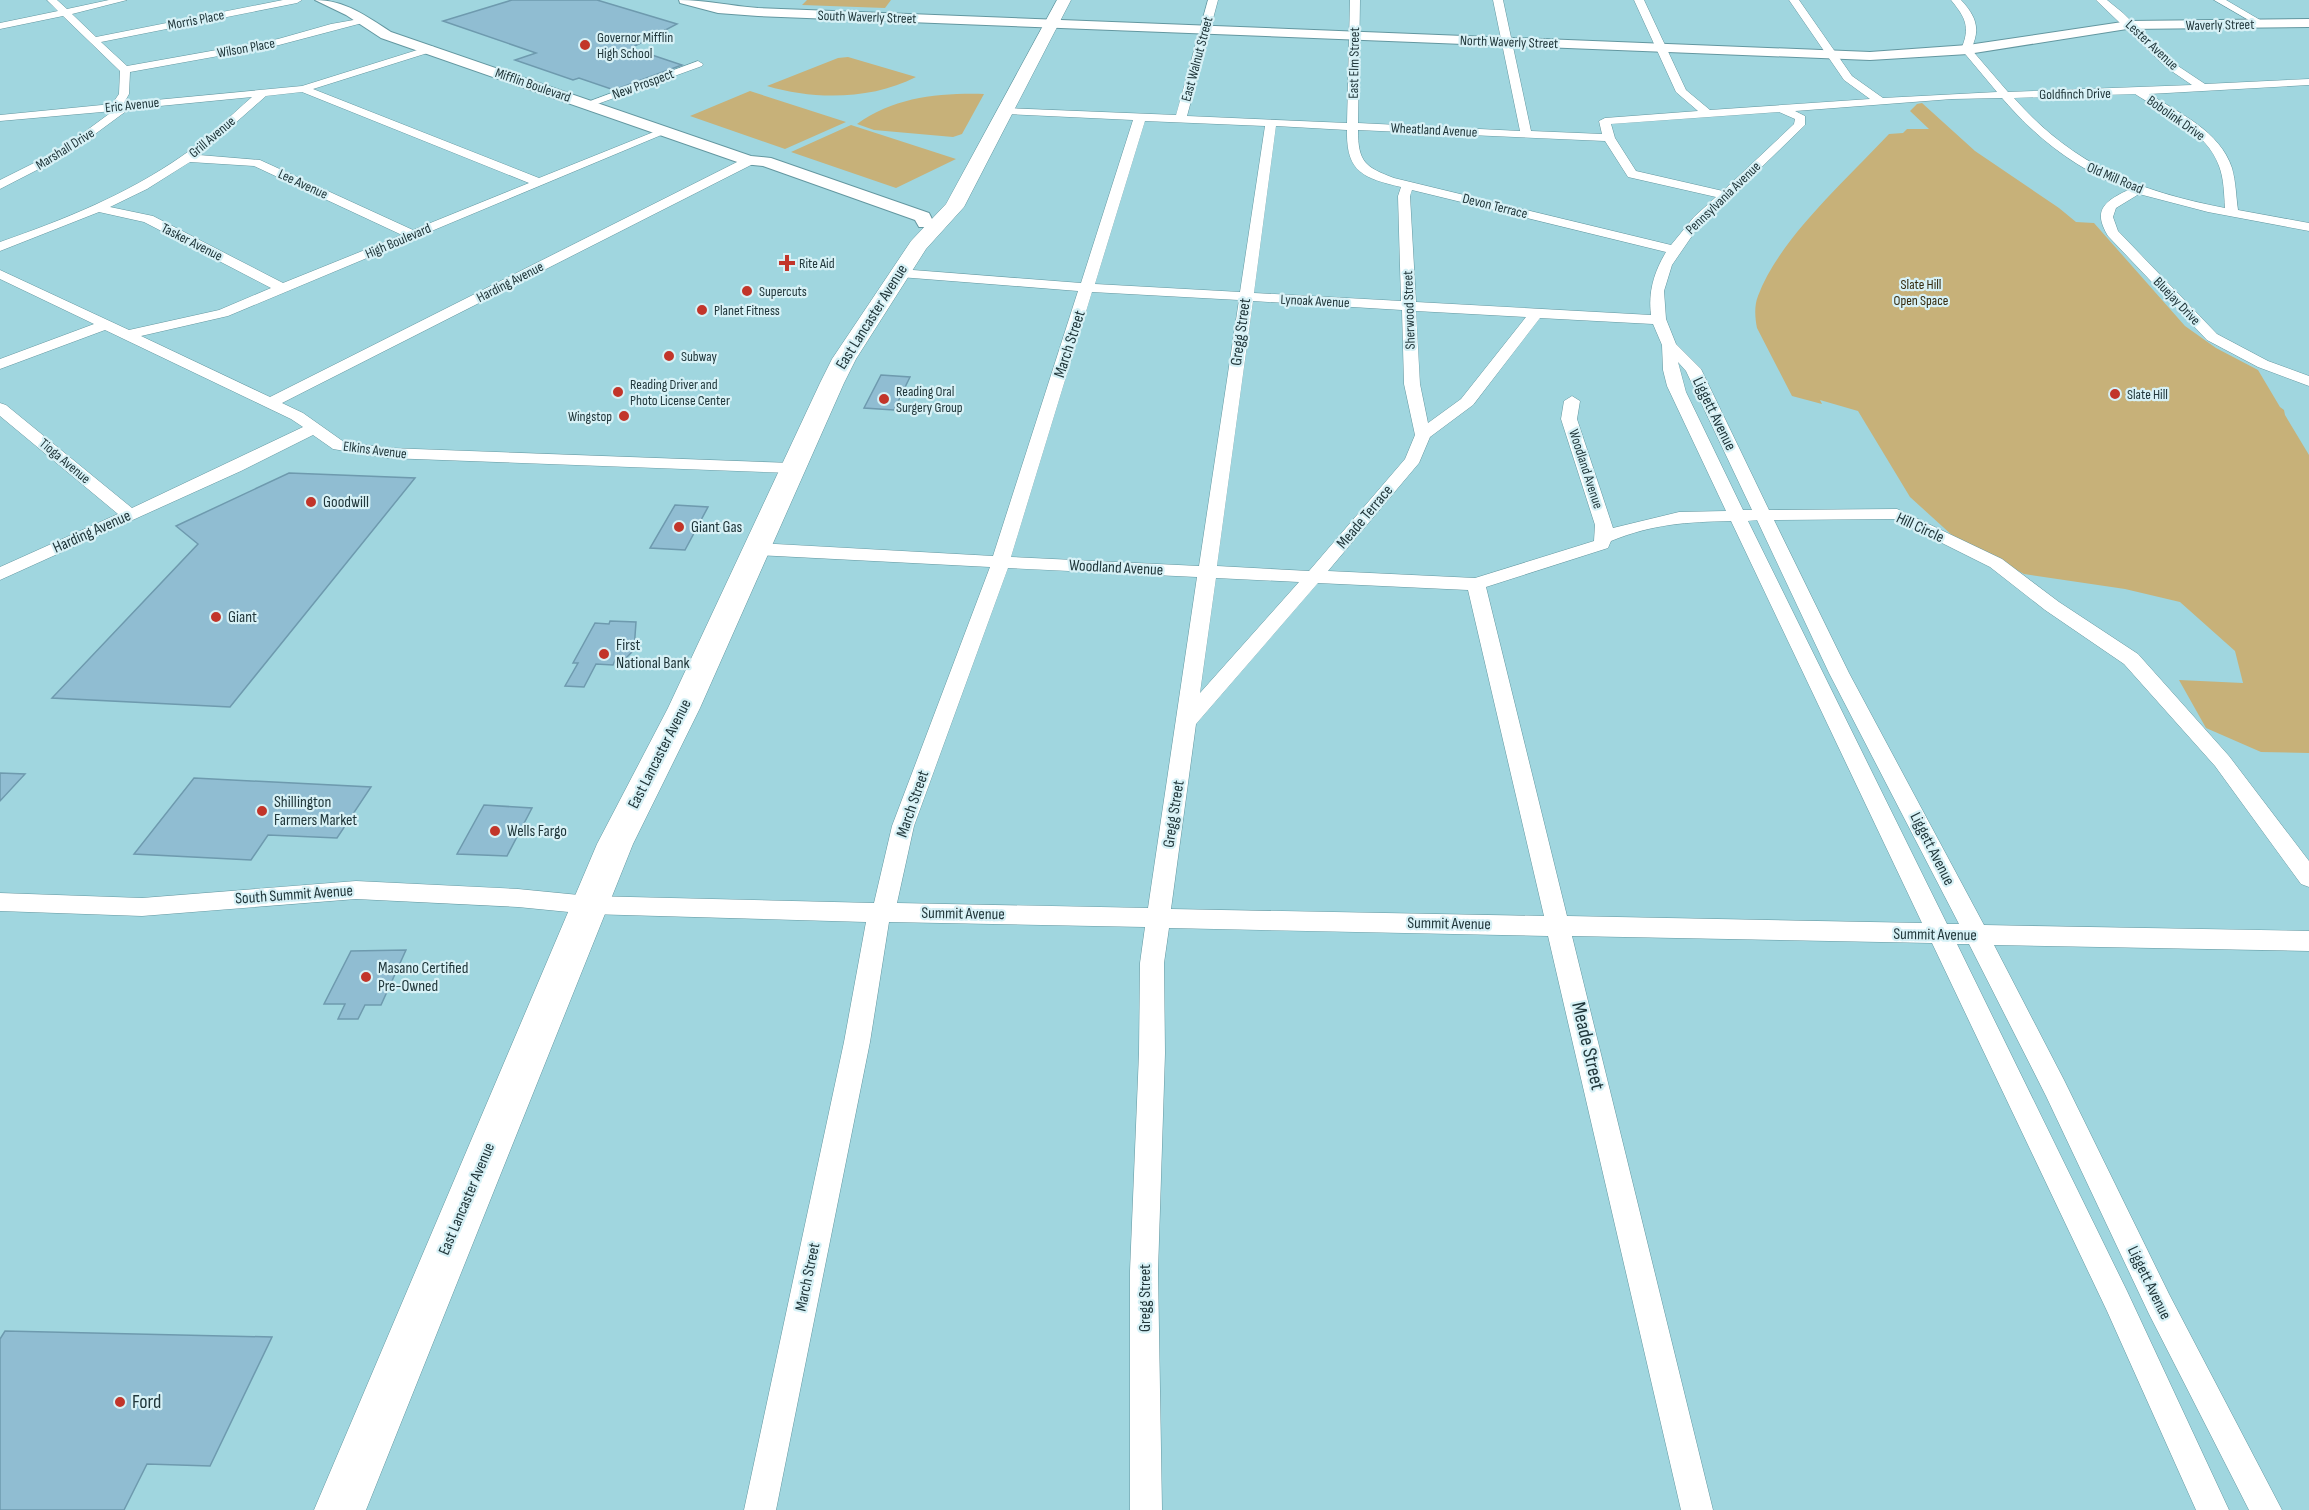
<svg xmlns="http://www.w3.org/2000/svg" width="2309" height="1510" font-family="'Sofia Sans Condensed',sans-serif">
<style>
.green{fill:#c7b179}
.building{fill:#90bdd2;stroke:#6e9aae;stroke-width:1.5}
.lines{fill:none;stroke-linecap:round;stroke-linejoin:round}
.street-casing{stroke:#6397a0;stroke-width:1}
.secondary-casing{stroke:#6397a0;stroke-width:2}
.primary-casing{stroke:#6397a0;stroke-width:1}
.street{fill:#fff;fill-rule:evenodd}
.secondary{fill:#fff;fill-rule:evenodd}
.primary{fill:#fff;fill-rule:evenodd}
.poi-dot{fill:#c2352a;stroke:#d7f1f6;stroke-width:2}
.labels{text-anchor:middle;dominant-baseline:central;stroke-width:4.5;stroke-linejoin:round;paint-order:stroke}
.far-street-label{font-size:14px;fill:#21373b;stroke:#d7f1f6}
.far-poi-label{font-size:14px;fill:#21373b;stroke:#d7f1f6;text-anchor:start}
.far-park-label{font-size:14px;fill:#342a0e;stroke:#d7f1f6}
.street-label{font-size:16px;fill:#21373b;stroke:#d7f1f6}
.poi-label{font-size:16px;fill:#21373b;stroke:#d7f1f6;text-anchor:start}
.near-street-label{font-size:20px;fill:#21373b;stroke:#d7f1f6}
.near-poi-label{font-size:20px;fill:#21373b;stroke:#d7f1f6;text-anchor:start}
</style>
<rect width="100%" height="100%" fill="#a0d6df"/>
<path class="green" d="M807 0H891L885 8 802 5Z
M848 57 916 77C871 100 814 100 767 86L838 58Z
M750 91 846 122 785 149 690 116Z
M984 94 962 134 953 137 874 130 857 124C895 97 938 93 984 94Z
M1922 103 1975 151 2059 208 2076 222 2094 223 2185 326 2216 348 2258 370 2280 407 2284 410 2285 415 2309 455V753L2261 752 2206 728 2179 680 2243 683 2235 651 2180 602 2125 589 2024 574 1954 537 1910 497 1858 411 1820 400 1822 404 1792 396 1757 328C1755 318 1754 306 1758 296 1779 239 1847 179 1889 134L1903 133 1907 129H1929L1910 111 1917 104Z
M851 125 956 159 896 188 791 152Z"/>
<path class="building" d="M512 0H597L677 24 631 48 682 65 614 90 579 78 573 80 515 60 536 53 443 21Z
M881 375 910 377 894 410 864 408Z
M289 473 415 478 230 707 52 698 198 544 176 526Z
M675 505 708 507 685 550 650 548Z
M610 621 636 622 634 650 626 658H616L613 665 596 664 584 687 565 686 578 663H573L595 623 609 624Z
M0 773 25 774 0 801Z
M194 778 371 787 337 838 268 835 251 860 134 854Z
M484 805 532 808 507 856 457 854Z
M406 950 381 1005H365L358 1019H338L345 1004H324L351 951Z
M5 1331 272 1337 210 1466 147 1464 124 1510H0V1339Z"/>
<g class="lines">
<defs>
<path id="street" d="M47 0H57L67 9 109 0H127L72 14 96 37 283 0H302L297 3 101 42 127 66 278 39 331 24 365 18 370 21 279 45 130 72 129 94 124 103 302 86 430 46 434 47V51L313 89 539 178 661 129 665 128 671 131 228 316 141 336 270 397 745 158H753V164L282 403 303 413 344 442 388 448 792 463 800 468 792 473 388 458 333 449 313 435 241 471 0 580V567L118 514 0 416V403L6 405 132 508 303 427 291 419 105 330 0 369V359L94 324 0 279V270L129 330 219 310 271 288 144 222 99 212 0 251V242C63 220 126 195 182 156 207 139 229 117 252 97L129 109 68 154 0 189V180L60 150 113 111 0 121V115L112 104 119 94 120 71 63 16 0 29V23L58 11ZM302 92 529 183 413 230 260 160 199 155 266 96ZM190 162 254 166 402 235 283 283 153 216 110 207 147 189Z
M1208 0H1218L1187 116 1347 123 1350 0H1360L1358 123 1520 131 1493 0H1503L1531 131 1602 134 1599 121 1605 118 1698 111 1676 92 1634 0H1644L1686 90 1710 110 1870 99 1844 80 1789 0H1799L1852 76 1883 98 1997 92 1961 49C1971 27 1965 17 1951 0H1961C1976 16 1981 29 1971 49L2008 92 2192 85 2167 68 2096 0H2107L2123 13 2175 64 2205 84 2309 79V85L2149 94C2179 113 2220 131 2232 168 2236 182 2236 196 2238 210L2309 223V231L2208 212 2139 194 2116 208 2113 217 2118 231 2217 334 2268 361 2309 376V386L2258 367 2207 340 2108 236C2092 210 2105 201 2128 190 2077 169 2038 140 2002 98L1952 99 1795 111 1805 116V125L1694 233 1672 265 1664 291 1666 319 1676 344 1701 369 1769 510 1897 509 2002 559 2059 602 2138 654 2229 756 2309 861V887L2301 884 2215 766 2124 664 2045 610 1990 567 1894 519 1774 520 1849 673 1984 925 2309 931V951L1994 945 2064 1080 2169 1294 2282 1510H2249L2149 1314 2046 1096 1969 944H1957L2127 1291 2229 1510H2196L2107 1311 1932 943 1572 936 1713 1510H1681L1548 936 1169 928 1164 963 1165 1053 1158 1271 1162 1510H1130V1271L1139 1053 1140 963 1145 927 889 922 870 1042 776 1510H744L844 1042 866 922 589 914 518 907 356 899 142 916 0 911V893L142 898 356 881 518 889 589 896 874 903 892 826 990 567 756 555 750 553 747 549 750 545 756 543 993 556 1078 291 900 277 893 273 900 269 1081 283 1133 120 1006 114 1000 111 1006 108 1176 115ZM2135 94C2164 113 2207 131 2219 166 2224 179 2224 194 2225 208 2138 191 2074 166 2014 98ZM1779 112 1795 119 1794 124 1723 191 1636 171 1615 138 1611 124ZM1145 121 1265 126 1240 292 1095 284ZM1276 126 1347 130C1346 172 1363 178 1401 187L1398 196 1401 301 1254 293ZM1358 130 1605 141 1628 177 1716 197 1694 217 1671 245 1394 178C1365 167 1358 162 1358 130ZM1412 190 1666 252C1654 272 1648 292 1651 315L1416 302 1410 196ZM1092 292 1239 300 1199 566 1011 557ZM1253 301 1402 310 1404 384 1415 435 1405 459 1309 571 1217 566ZM1416 311 1526 317 1461 399 1428 423 1420 384ZM1540 318 1653 324 1662 345 1663 370 1667 386 1726 511 1679 512 1613 528 1577 419 1580 401 1572 396 1564 401 1561 419 1595 525 1594 541 1475 578 1328 571 1419 463 1430 437 1473 405ZM1678 362 1686 371 1752 510H1743L1686 392ZM1757 520 1829 673 1959 924H1947L1748 521ZM1731 521 1922 923 1567 916 1486 587 1608 548 1611 541C1653 524 1686 522 1731 521ZM1008 568 1197 577 1148 908 897 903 914 826ZM1216 578 1299 582 1200 693ZM1318 583 1468 590 1544 916 1171 909 1196 724Z
M2214 0H2226L2267 24 2259 26Z
M698 61 703 64 702 66 592 106H584L582 104Z"/>
<path id="secondary" d="M315 0C345 0 366 16 391 32L751 156 771 158 929 213 934 223 931 227H919L915 220 763 166 743 164 381 38 346 15Z
M679 0C705 0 731 6 758 8L1870 52 1968 45 2129 21 2309 19V27L2127 29 1968 54 1870 60 758 16 718 13 680 3Z"/>
<path id="primary" d="M1057 0H1071L964 207 926 249 856 359 844 383 700 708 633 844 366 1510H314L597 844 668 708 820 383 832 359 911 241 946 204Z"/>
</defs>
<use href="#street" class="street-casing"/>
<use href="#secondary" class="secondary-casing"/>
<use href="#primary" class="primary-casing"/>
<use href="#street" class="street"/>
<use href="#secondary" class="secondary"/>
<use href="#primary" class="primary"/>
</g>
<g class="poi-dot">
<circle cx="585" cy="45" r="6"/>
<path d="M784 254h6v6h6v6h-6v6h-6v-6h-6v-6h6z"/>
<circle cx="747" cy="291" r="6"/>
<circle cx="702" cy="310" r="6"/>
<circle cx="669" cy="356" r="6"/>
<circle cx="618" cy="392" r="6"/>
<circle cx="2115" cy="394" r="6"/>
<circle cx="884" cy="399" r="6"/>
<circle cx="624" cy="416" r="6"/>
<circle cx="311" cy="502" r="6"/>
<circle cx="679" cy="527" r="6"/>
<circle cx="216" cy="617" r="6"/>
<circle cx="604" cy="654" r="6"/>
<circle cx="262" cy="811" r="6"/>
<circle cx="495" cy="831" r="6"/>
<circle cx="366" cy="977" r="6"/>
<circle cx="120" cy="1402" r="6"/>
</g>
<g class="labels">
<g class="far-street-label">
<text transform="translate(867 17) rotate(2)">South Waverly Street</text>
<text transform="translate(196 20) rotate(-11)">Morris Place</text>
<text transform="translate(2220 25) rotate(-1)">Waverly Street</text>
<text transform="translate(1509 42) rotate(2)">North Waverly Street</text>
<text transform="translate(2152 45) rotate(43)">Lester Avenue</text>
<text transform="translate(246 48) rotate(-10)">Wilson Place</text>
<text transform="translate(1197 59) rotate(-75)">East Walnut Street</text>
<text transform="translate(1354 63) rotate(-89)">East Elm Street</text>
<text transform="translate(643 84) rotate(-20)">New Prospect</text>
<text transform="translate(533 85) rotate(19)">Mifflin Boulevard</text>
<text transform="translate(2075 94) rotate(-1)">Goldfinch Drive</text>
<text transform="translate(132 105) rotate(-6)">Eric Avenue</text>
<text transform="translate(2176 118) rotate(35)">Bobolink Drive</text>
<text transform="translate(1434 130) rotate(3)">Wheatland Avenue</text>
<text transform="translate(212 137) rotate(-40)">Grill Avenue</text>
<text transform="translate(65 149) rotate(-32)">Marshall Drive</text>
<text transform="translate(2115 178) rotate(23)">Old Mill Road</text>
<text transform="translate(303 184) rotate(25)">Lee Avenue</text>
<text transform="translate(1723 198) rotate(-44)">Pennsylvania Avenue</text>
<text transform="translate(1495 206) rotate(14)">Devon Terrace</text>
<text transform="translate(398 241) rotate(-23)">High Boulevard</text>
<text transform="translate(192 242) rotate(27)">Tasker Avenue</text>
<text transform="translate(510 282) rotate(-27)">Harding Avenue</text>
<text transform="translate(1315 301) rotate(3)">Lynoak Avenue</text>
<text transform="translate(2177 301) rotate(46)">Bluejay Drive</text>
<text transform="translate(1409 310) rotate(-92)">Sherwood Street</text>
<text transform="translate(375 450) rotate(7)">Elkins Avenue</text>
<text transform="translate(65 461) rotate(40)">Tioga Avenue</text>
<text transform="translate(1586 469) rotate(72)">Woodland Avenue</text>
</g>
<g class="far-poi-label">
<text x="597" y="37">Governor Mifflin<tspan x="597" dy="16">High School</tspan></text>
<text x="799" y="263">Rite Aid</text>
<text x="759" y="291">Supercuts</text>
<text x="714" y="310">Planet Fitness</text>
<text x="681" y="356">Subway</text>
<text x="630" y="384">Reading Driver and<tspan x="630" dy="16">Photo License Center</tspan></text>
<text x="896" y="391">Reading Oral<tspan x="896" dy="16">Surgery Group</tspan></text>
<text x="2127" y="394">Slate Hill</text>
<text x="612" y="416" text-anchor="end">Wingstop</text>
</g>
<g class="far-park-label">
<text x="1921" y="284">Slate Hill<tspan x="1921" dy="16">Open Space</tspan></text>
</g>
<g class="street-label">
<text transform="translate(872 317) rotate(-58)">East Lancaster Avenue</text>
<text transform="translate(1241 332) rotate(-82)">Gregg Street</text>
<text transform="translate(1070 344) rotate(-72)">March Street</text>
<text transform="translate(1714 414) rotate(64)">Liggett Avenue</text>
<text transform="translate(1365 517) rotate(-50)">Meade Terrace</text>
<text transform="translate(1920 528) rotate(25)">Hill Circle</text>
<text transform="translate(92 532) rotate(-24)">Harding Avenue</text>
<text transform="translate(1116 568) rotate(3)">Woodland Avenue</text>
<text transform="translate(660 754) rotate(-63)">East Lancaster Avenue</text>
<text transform="translate(913 804) rotate(-71)">March Street</text>
<text transform="translate(1174 814) rotate(-81)">Gregg Street</text>
<text transform="translate(1932 849) rotate(63)">Liggett Avenue</text>
<text transform="translate(294 895) rotate(-4)">South Summit Avenue</text>
<text transform="translate(963 914) rotate(1)">Summit Avenue</text>
<text transform="translate(1449 924) rotate(1)">Summit Avenue</text>
<text transform="translate(1935 935) rotate(1)">Summit Avenue</text>
<text transform="translate(467 1199) rotate(-67)">East Lancaster Avenue</text>
<text transform="translate(808 1277) rotate(-78)">March Street</text>
<text transform="translate(2149 1283) rotate(64)">Liggett Avenue</text>
<text transform="translate(1145 1298) rotate(-90)">Gregg Street</text>
</g>
<g class="poi-label">
<text x="323" y="502">Goodwill</text>
<text x="691" y="527">Giant Gas</text>
<text x="228" y="617">Giant</text>
<text x="616" y="645">First<tspan x="616" dy="18">National Bank</tspan></text>
<text x="274" y="802">Shillington<tspan x="274" dy="18">Farmers Market</tspan></text>
<text x="507" y="831">Wells Fargo</text>
<text x="378" y="968">Masano Certified<tspan x="378" dy="18">Pre-Owned</tspan></text>
</g>
<g class="near-street-label">
<text transform="translate(1588 1046) rotate(77)">Meade Street</text>
</g>
<g class="near-poi-label">
<text x="132" y="1402">Ford</text>
</g>
</g>
</svg>
